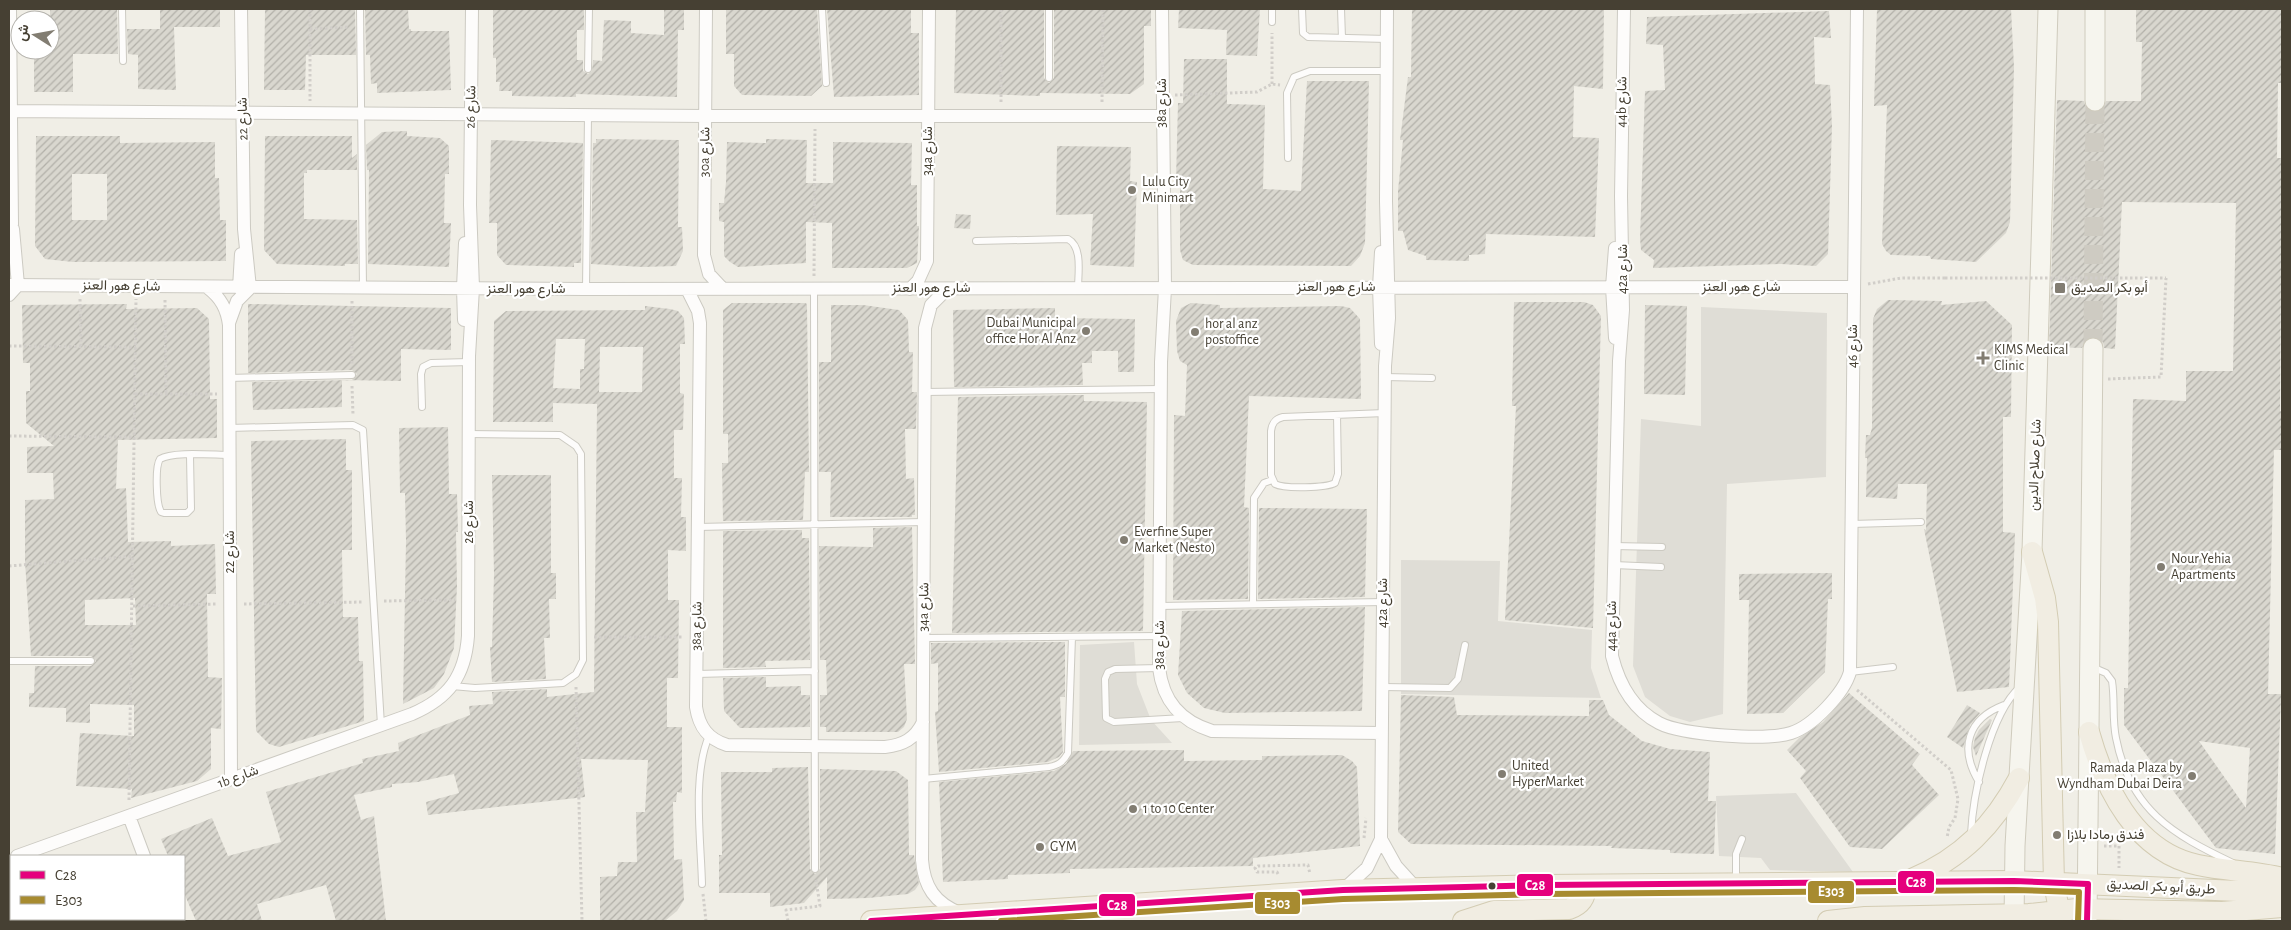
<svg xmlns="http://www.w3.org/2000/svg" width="2291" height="930" font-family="'Alegreya Sans',Vazirmatn,sans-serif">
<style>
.parking{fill:#dfddd6}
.building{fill:url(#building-hatch);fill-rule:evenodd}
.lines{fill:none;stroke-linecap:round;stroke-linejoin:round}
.secondary-tunnel{stroke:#cecbc2;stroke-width:19;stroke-dasharray:19 9;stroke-linecap:butt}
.lane-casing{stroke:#cccac2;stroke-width:8}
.street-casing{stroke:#cccac2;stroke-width:14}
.secondary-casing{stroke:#cfcbbd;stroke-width:21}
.primary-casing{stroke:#d3ccb3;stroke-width:22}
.path{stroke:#d1cec9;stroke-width:3;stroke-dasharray:2.5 2.5;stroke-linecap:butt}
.lane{stroke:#fdfcfb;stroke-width:6}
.street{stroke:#fdfcfb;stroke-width:12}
.secondary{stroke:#f6f5ee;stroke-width:19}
.primary{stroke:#f1ede2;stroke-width:20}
.path-bridge{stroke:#d1cec9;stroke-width:3;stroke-dasharray:2.5 2.5;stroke-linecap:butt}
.bus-1-casing{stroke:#fff;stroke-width:10}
.bus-2-casing{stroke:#fff;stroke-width:10}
.bus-1{stroke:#e5007d;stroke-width:6}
.bus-2{stroke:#a78b30;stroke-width:6}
.poi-dot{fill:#827d72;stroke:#fff;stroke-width:2}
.bus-dot{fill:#464033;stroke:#fff;stroke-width:2}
.labels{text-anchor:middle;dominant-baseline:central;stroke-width:4.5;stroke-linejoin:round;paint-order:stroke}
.street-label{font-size:14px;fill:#464033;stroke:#fff}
.poi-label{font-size:14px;fill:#464033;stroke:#fff;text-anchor:start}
.line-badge{stroke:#fff;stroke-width:2}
.badge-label{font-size:14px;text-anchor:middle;font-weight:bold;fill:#fff}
</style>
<defs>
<pattern id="building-hatch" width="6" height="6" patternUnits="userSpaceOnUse" patternTransform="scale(1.25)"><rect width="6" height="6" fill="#d9d7cf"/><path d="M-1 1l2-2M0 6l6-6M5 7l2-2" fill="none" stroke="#b2b0a9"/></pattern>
</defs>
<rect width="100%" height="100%" fill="#f0eee6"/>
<path class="parking" d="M1701 307 1827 313 1826 477 1727 484 1723 714 1690 722 1670 716 1645 697 1633 666 1641 419 1701 426Z
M1401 560 1500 561 1498 621 1592 630 1591 668 1601 698 1401 694Z
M1134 642 1137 684 1151 720 1172 743 1079 745 1080 645Z
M1796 793 1853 872 1770 870 1761 858 1719 856 1716 796Z"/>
<path class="building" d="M50 9H117L118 54H73V92H34V50H50Z
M160 9H220V27H174L176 90 138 89V55L128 54 127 29H160Z
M265 9H355L356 55H306L305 90H264Z
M365 9H408L409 29H411V31H449L451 90 377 93V83L371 84 370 55H366Z
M493 9H584V30H577V60H583V71L588 74 592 71 593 60 602 61 604 20 631 21V33L664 35V9H684V30H678L677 97 576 94V97L512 96V91H499L500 82H496V58H493Z
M726 9H817L822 86 811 96 742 95 734 86V54H726Z
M827 9H911V33H919V95L834 97Z
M956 9H1044V78L1049 83 1054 78V9H1151V26H1144V84L1130 94 1040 93V96L954 93Z
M1179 9H1260L1257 56 1226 55 1227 30 1178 28Z
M1412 9H1604L1603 89 1574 86 1573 137 1599 138 1595 237 1486 234 1485 254 1469 255V261L1426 260V256L1408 250 1403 231H1398V191L1403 140H1400L1408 77H1411Z
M1877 9H2011L2014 67 2010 222 2006 233 1976 262 1931 259 1930 256 1891 255 1886 251 1882 244 1887 105 1874 106Z
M2136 9H2281L2282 83H2278L2277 158H2282L2280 411 2282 412V450H2274L2268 694H2281L2275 854 2216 848 2124 725V688H2128L2133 399 2186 401V371H2233L2236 203 2122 202 2115 349 2104 348 2103 342 2094 337 2087 338 2082 348 2049 347 2057 100 2084 101 2086 107 2095 112 2101 110 2106 101H2141L2142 42H2136ZM2199 741 2250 748 2246 808Z
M1829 11 1831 38 1814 37 1815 84 1830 85 1832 126 1828 254 1816 266 1781 264 1653 268 1654 260 1641 250 1640 238 1645 91 1665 90 1663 45 1646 44 1647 17Z
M1184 59H1227V104L1265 105 1263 189 1301 191 1307 81H1369L1365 243 1360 256 1351 266 1193 265 1183 260 1180 250V180H1176L1178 103H1183Z
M407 131V136L440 138 449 146V174H445L444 223H451L449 267 368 264 369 170H367L366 145 382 132Z
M36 136H120V143L215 142V178H219L220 220H226V261L73 262 45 259 35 246ZM72 174H107V220H72Z
M265 136H352V158L357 154V170H307V173H304V219L357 220 358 264H345V266L277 264 264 250Z
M596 139 679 140 678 227H682L683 251 676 266 643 267 591 264 593 143H596Z
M766 139 807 140 806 183H833V142L912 143 911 185H917V226H919L917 263 907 268H832V223L806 222V263L738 267 730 262 724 256V222L719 221V203H724L726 182 727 142 766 143Z
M491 140 583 143 581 263H574V267L506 265 497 255V223H489Z
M1057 146 1131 147 1130 181 1137 182 1134 267 1090 265 1093 214 1056 215Z
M956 214 971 215 970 229 954 228Z
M1888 300 1942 301 1941 305 1986 301 2012 325 2011 417H2003V532L2015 533 2009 687 1957 692 1924 529 1926 530 1927 484H1898L1897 499 1866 497 1867 458H1865L1866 435H1870L1872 428 1873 319 1877 309Z
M1514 302H1584L1593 305 1601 316 1593 628 1505 620 1516 406H1512Z
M732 303H806L807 305 809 472H805L803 520 723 521 722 463H728V434H723V310Z
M1191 303 1220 305V308L1341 306 1350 308 1360 319 1361 399 1249 396 1244 507 1249 508 1248 599 1173 600 1174 415 1185 416 1187 365 1180 361 1177 351 1176 321 1181 308Z
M127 304 126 309 197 308 209 319 210 399H217V438L118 440 116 489 126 488 128 542 171 541V546L215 544 216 594H207L208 677 222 678 221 729 211 728V769L197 781 131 798 132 789 76 786 80 733 134 736V705L90 704V723L66 722V708L29 707V693H34L35 666H91L96 661 91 656H31L25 561V500L54 499 53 473H27V447L54 446 26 423V391H30V363H23L22 305ZM135 598 136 625H85V600Z
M248 304 451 308V350L401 349V381L342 380V407L253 410 252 382 352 380 357 374 352 370 248 373Z
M831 305H863L899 310 908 320 909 352H913L912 392H917L916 429H905L906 479 914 478 915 515H912V517H830L831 472H819V362H831Z
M1645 305 1687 306 1685 395 1644 394Z
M645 306 670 309 678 311 684 318 685 344H680V393L684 394 683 430H674V478H682L681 517H686V551L668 550V600H679L678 678H667V727H682V793L677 792 676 802H673L674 860 682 859 684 900 677 911 666 920 659 921H600V877L617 876 618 862H637L636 812H645L648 760 581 759 585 797 428 815 426 802 459 793 454 774 418 782 392 784V787L354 795 361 820 374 816 386 921H336L326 885 257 904 262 921H196L184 893V856H168L161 839 212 818 228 856 281 842 266 792 363 763 362 759 399 751 398 743 470 715 469 706 493 704 492 692 547 689V697L594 692 597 404 553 403V422H493L494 321 506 311 645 310ZM556 339H585L584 369H580V389L553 388ZM600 347H643L642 392H599Z
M1055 308V318L1135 319 1134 372H1118V351H1092V363H1082L1083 385 954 387 953 310Z
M1084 395V401L1147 402 1143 631 952 633 958 397Z
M448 427 449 494H457L458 532H456L457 586 454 648 444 674 434 688 403 704 406 541 405 493H400L399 428Z
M346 439V470H352V550H342L343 617H358L359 661H363L364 721 279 747 269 744 256 731 251 441Z
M492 475H551V573H556V599H549L550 638H544L546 679 492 682 490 647H492L494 574Z
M1259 508 1367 509 1365 597 1258 599Z
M912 527 915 664H904L907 719 904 727 898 732H826V727H820V695H827L826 660H820L819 546 873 547V528Z
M802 530V538H809V546L810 660 765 661 766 667 723 668V531Z
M1832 573V599H1828L1825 672 1783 713 1747 714 1749 600H1739V574Z
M1365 607 1362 711 1225 713 1204 708 1187 693 1178 675 1182 611Z
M1065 642V697H1060L1063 752 1059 757 1048 762 939 772 935 712 938 711V663L931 664V643Z
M766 677V687L801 686V695H810V727L740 728 724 711 723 678Z
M1849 693 1920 754 1912 765 1939 795 1882 849 1850 847 1800 778 1806 771 1787 750 1799 738 1823 722Z
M1401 695 1454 697 1457 715 1589 716V700H1603L1609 715 1642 741 1670 749 1710 752 1708 801H1716L1714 854 1670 853V850L1611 848 1612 846 1411 844 1398 832Z
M1967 705 1980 713 1970 725 1963 748 1947 737Z
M1990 719 1992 720 1976 756 1973 747 1975 738 1979 730Z
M1184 750V761L1262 760V756L1342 755 1352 761 1357 767 1360 846 1253 858V866L1070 869V873L1008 875V879L943 882 939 782 1054 771 1066 764 1073 751Z
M808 767 810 869 815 874 820 869V769L896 771 908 780 909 855H914L919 884 915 890 908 894 868 898 827 899V877L804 903 770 907V893H719V855H722L721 772H772V768Z"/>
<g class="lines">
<path class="secondary-tunnel" d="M2093 348 2095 101"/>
<defs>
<path id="lane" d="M122 9 123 61
M360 9 363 288
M822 9 826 83
M1049 9V78
M1272 9V22
M1302 9 1303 33 1308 37 1387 39
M1341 9 1342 38
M588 69 589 9
M1288 158 1287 93 1294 77 1310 71H1387
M976 241 1068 239C1083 247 1078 274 1078 288
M814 288 815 869
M586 289 588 115
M1385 377 1432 378
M229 378 352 375
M925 392 1161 389
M422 407 421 374 423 367 431 363 469 362
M1337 415 1338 474 1335 483C1326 488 1284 489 1275 484L1271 475V431C1272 423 1275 419 1283 417L1385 413
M229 428 353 425 363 430 381 725
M190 456 191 509 187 513H164L161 512C156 504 155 466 160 459 173 451 213 455 230 455
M1852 524 1921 522
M698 527 924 522
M1614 546 1662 547
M1614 565 1661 567
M1253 604 1254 498 1264 483 1272 480
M1160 606 1383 602
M924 638 1159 636
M9 661H91
M2092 667 2106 673 2112 681C2115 700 2112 719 2116 738 2130 810 2172 834 2233 863
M1159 668 1115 669 1108 672 1105 679 1106 718 1114 722 1183 718
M1850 672 1893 667
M697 674 815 671
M452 686 475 688 563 683 576 674 583 660 581 454 576 446 560 435 469 434
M1383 687 1450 688 1458 679 1465 645
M923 779 1049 767C1059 765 1063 762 1068 753L1072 637
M1979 782C1959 749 1967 719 2004 705
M1971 834C1973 793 1990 714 2020 687
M1736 881V854L1742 839
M702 884C701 840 692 775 709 736"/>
<path id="street" d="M706 9 704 255 709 274 723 289
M1162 9 1165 288 1161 362 1159 668C1163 701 1180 721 1212 731L1382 733
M1624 9 1621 196 1623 310 1619 361 1612 656C1619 684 1632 709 1659 723 1682 735 1766 741 1791 733 1813 726 1844 693 1850 672L1857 9
M9 111 705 116H1162
M9 240 12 224 10 9
M1615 248 1612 287 1615 338
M1381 252 1379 287 1381 344
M9 285 586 289 1854 287
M208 288C221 298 227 309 229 325L231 779
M239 288 241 254
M687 289 698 311 700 323 696 707C699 727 708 739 727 745L885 747C903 745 915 739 923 722
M910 289 918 281 927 261 929 9
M947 289 931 305 925 328 922 860C924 887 935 903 960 913
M9 295 18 285 13 229
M464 320 463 288 465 243
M229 323 237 301 250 288 244 229 241 9
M129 816 144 856
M1381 839 1396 866 1416 888
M17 856 412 714C449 698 465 676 468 636L469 356 473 288 470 205 472 9
M1343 890 1367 868 1381 839 1385 366 1389 318 1386 201 1387 9
M169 919V921"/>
<path id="secondary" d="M2095 101V9
M2014 921 2015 846 2032 552 2048 9
M2087 921 2093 348"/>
<path id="primary" d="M2032 552 2045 598 2048 622 2054 883 2061 921
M2089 732C2105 789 2136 852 2198 865 2226 871 2255 871 2282 878
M1912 879C1962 858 1994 825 2019 778
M871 921 1343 890 1544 885 2014 881 2282 893
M1463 921 1494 911 1569 909C1581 905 1586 897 1586 885
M1828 921 1865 917 2029 914 2077 909 2222 912 2282 907"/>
</defs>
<use href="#lane" class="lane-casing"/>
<use href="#street" class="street-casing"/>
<use href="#secondary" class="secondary-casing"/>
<use href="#primary" class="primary-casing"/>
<path class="path" d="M310 9V101
M310 29 349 27
M1272 84V33
M1175 95 1257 92 1272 84 1280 85
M1001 102V9
M1102 102 1103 9
M814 276 815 129
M1868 284 1901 278H1945
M80 299 81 346
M165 300 166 394
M352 301V365
M9 346 136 347
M2108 379 2161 377 2166 278
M352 386 353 415
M135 394H217
M9 436 135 437
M9 566 134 556
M384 601 455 600
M244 604 363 602
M133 606 218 604
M594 637H683
M576 687 582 921
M1857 690 1951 770 1958 799 1955 818 1949 827 1947 838
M129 800 136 299
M1364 838 1366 818
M2104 846H2119V868
M1278 874 1277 872H1257L1255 868 1258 866 1308 865 1310 874
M703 894 706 921
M788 921 786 910 820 906 816 880"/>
<use href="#lane" class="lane"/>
<use href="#street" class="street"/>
<use href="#secondary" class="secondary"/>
<use href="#primary" class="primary"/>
<path class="path-bridge" d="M1945 278H2166"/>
<defs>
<path id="bus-1" d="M871 921 1343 890 1544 885 2014 881 2088 884 2087 921"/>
<path id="bus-2" d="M1001 921 1343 899 1544 894 2014 890 2079 892 2078 921"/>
</defs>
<use href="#bus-1" class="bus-1-casing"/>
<use href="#bus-2" class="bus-2-casing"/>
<use href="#bus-1" class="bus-1"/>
<use href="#bus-2" class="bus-2"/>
</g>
<g class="poi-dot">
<circle cx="1132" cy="190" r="5"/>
<rect x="2054" y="282" width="12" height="12" rx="2.5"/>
<circle cx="1086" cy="331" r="5"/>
<circle cx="1195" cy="332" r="5"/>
<path d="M1980.5 350.5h5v5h5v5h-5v5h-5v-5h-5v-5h5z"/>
<circle cx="1124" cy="540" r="5"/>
<circle cx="2161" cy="567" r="5"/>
<circle cx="1502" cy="774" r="5"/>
<circle cx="2192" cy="776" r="5"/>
<circle cx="1133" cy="809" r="5"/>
<circle cx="2057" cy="835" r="5"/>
<circle cx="1040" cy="847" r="5"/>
</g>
<circle class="bus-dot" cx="1492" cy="886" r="4.5"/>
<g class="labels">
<g class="street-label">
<text transform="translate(1622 102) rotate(-89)">44b شارع</text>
<text transform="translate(1162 103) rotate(-90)">38a شارع</text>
<text transform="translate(471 107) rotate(-89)">شارع 26</text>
<text transform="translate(243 119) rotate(-91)">شارع 22</text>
<text transform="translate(928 151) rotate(-90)">34a شارع</text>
<text transform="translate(705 152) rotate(-89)">30a شارع</text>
<text transform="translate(1623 269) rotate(-90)">42a شارع</text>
<text transform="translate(121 286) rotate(1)">شارع هور العنز</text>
<text x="1336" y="287">شارع هور العنز</text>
<text x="1741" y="287">شارع هور العنز</text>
<text x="931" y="288">شارع هور العنز</text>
<text x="526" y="289">شارع هور العنز</text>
<text transform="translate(1853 346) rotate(-90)">شارع 46</text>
<text transform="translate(2035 465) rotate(-88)">شارع صلاح الدين</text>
<text transform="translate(469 522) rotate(-90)">شارع 26</text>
<text transform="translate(230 552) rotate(-90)">شارع 22</text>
<text transform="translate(1383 603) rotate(-90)">42a شارع</text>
<text transform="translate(924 607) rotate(-89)">34a شارع</text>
<text transform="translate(697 626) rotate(-89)">38a شارع</text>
<text transform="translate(1612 626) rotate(-90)">44a شارع</text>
<text transform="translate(1160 645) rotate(-90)">38a شارع</text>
<text transform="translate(238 777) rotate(-20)">1b شارع</text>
<text transform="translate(2161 887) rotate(3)">طريق أبو بكر الصديق</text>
</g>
<g class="poi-label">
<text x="1142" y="182">Lulu City<tspan x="1142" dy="16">Minimart</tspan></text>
<text x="2071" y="288">أبو بكر الصديق</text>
<text x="1076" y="323" text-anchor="end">Dubai Municipal<tspan x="1076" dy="16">office Hor Al Anz</tspan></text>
<text x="1205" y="324">hor al anz<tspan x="1205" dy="16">postoffice</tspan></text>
<text x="1994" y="350">KIMS Medical<tspan x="1994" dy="16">Clinic</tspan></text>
<text x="1134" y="532">Everfine Super<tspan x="1134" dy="16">Market (Nesto)</tspan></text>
<text x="2171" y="559">Nour Yehia<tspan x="2171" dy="16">Apartments</tspan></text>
<text x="1512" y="766">United<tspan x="1512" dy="16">HyperMarket</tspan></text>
<text x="2182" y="768" text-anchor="end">Ramada Plaza by<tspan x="2182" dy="16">Wyndham Dubai Deira</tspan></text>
<text x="1143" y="809">1 to 10 Center</text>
<text x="2067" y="835">فندق رمادا بلازا</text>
<text x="1050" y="847">GYM</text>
</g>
</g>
<g class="line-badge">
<rect x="1897" y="870" width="38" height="24" rx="5" fill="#e5007d"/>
<rect x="1516" y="873" width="38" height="24" rx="5" fill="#e5007d"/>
<rect x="1807" y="880" width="48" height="24" rx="5" fill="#a78b30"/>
<rect x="1254" y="891" width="47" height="24" rx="5" fill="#a78b30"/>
<rect x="1098" y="893" width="38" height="24" rx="5" fill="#e5007d"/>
</g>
<g class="badge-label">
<text x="1916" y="887">C28</text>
<text x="1535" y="890">C28</text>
<text x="1831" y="896">E303</text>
<text x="1277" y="908">E303</text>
<text x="1117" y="910">C28</text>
</g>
<rect width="2291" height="930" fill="none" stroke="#464033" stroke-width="20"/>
<rect x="10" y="855" width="175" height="65" fill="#ffffff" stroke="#b5b3ad"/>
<rect x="20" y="871" width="25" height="8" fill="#e5007d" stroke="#b5b3ad"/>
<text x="55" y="880" font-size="15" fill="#464033">C28</text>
<rect x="20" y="896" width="25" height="8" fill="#a78b30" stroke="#b5b3ad"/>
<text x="55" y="905" font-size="15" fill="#464033">E303</text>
<g transform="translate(35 35) rotate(281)"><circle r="24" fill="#ffffff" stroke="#b5b3ad"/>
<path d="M0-4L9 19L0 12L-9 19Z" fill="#827d72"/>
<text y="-8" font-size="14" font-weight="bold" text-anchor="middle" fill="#464033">ش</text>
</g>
</svg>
